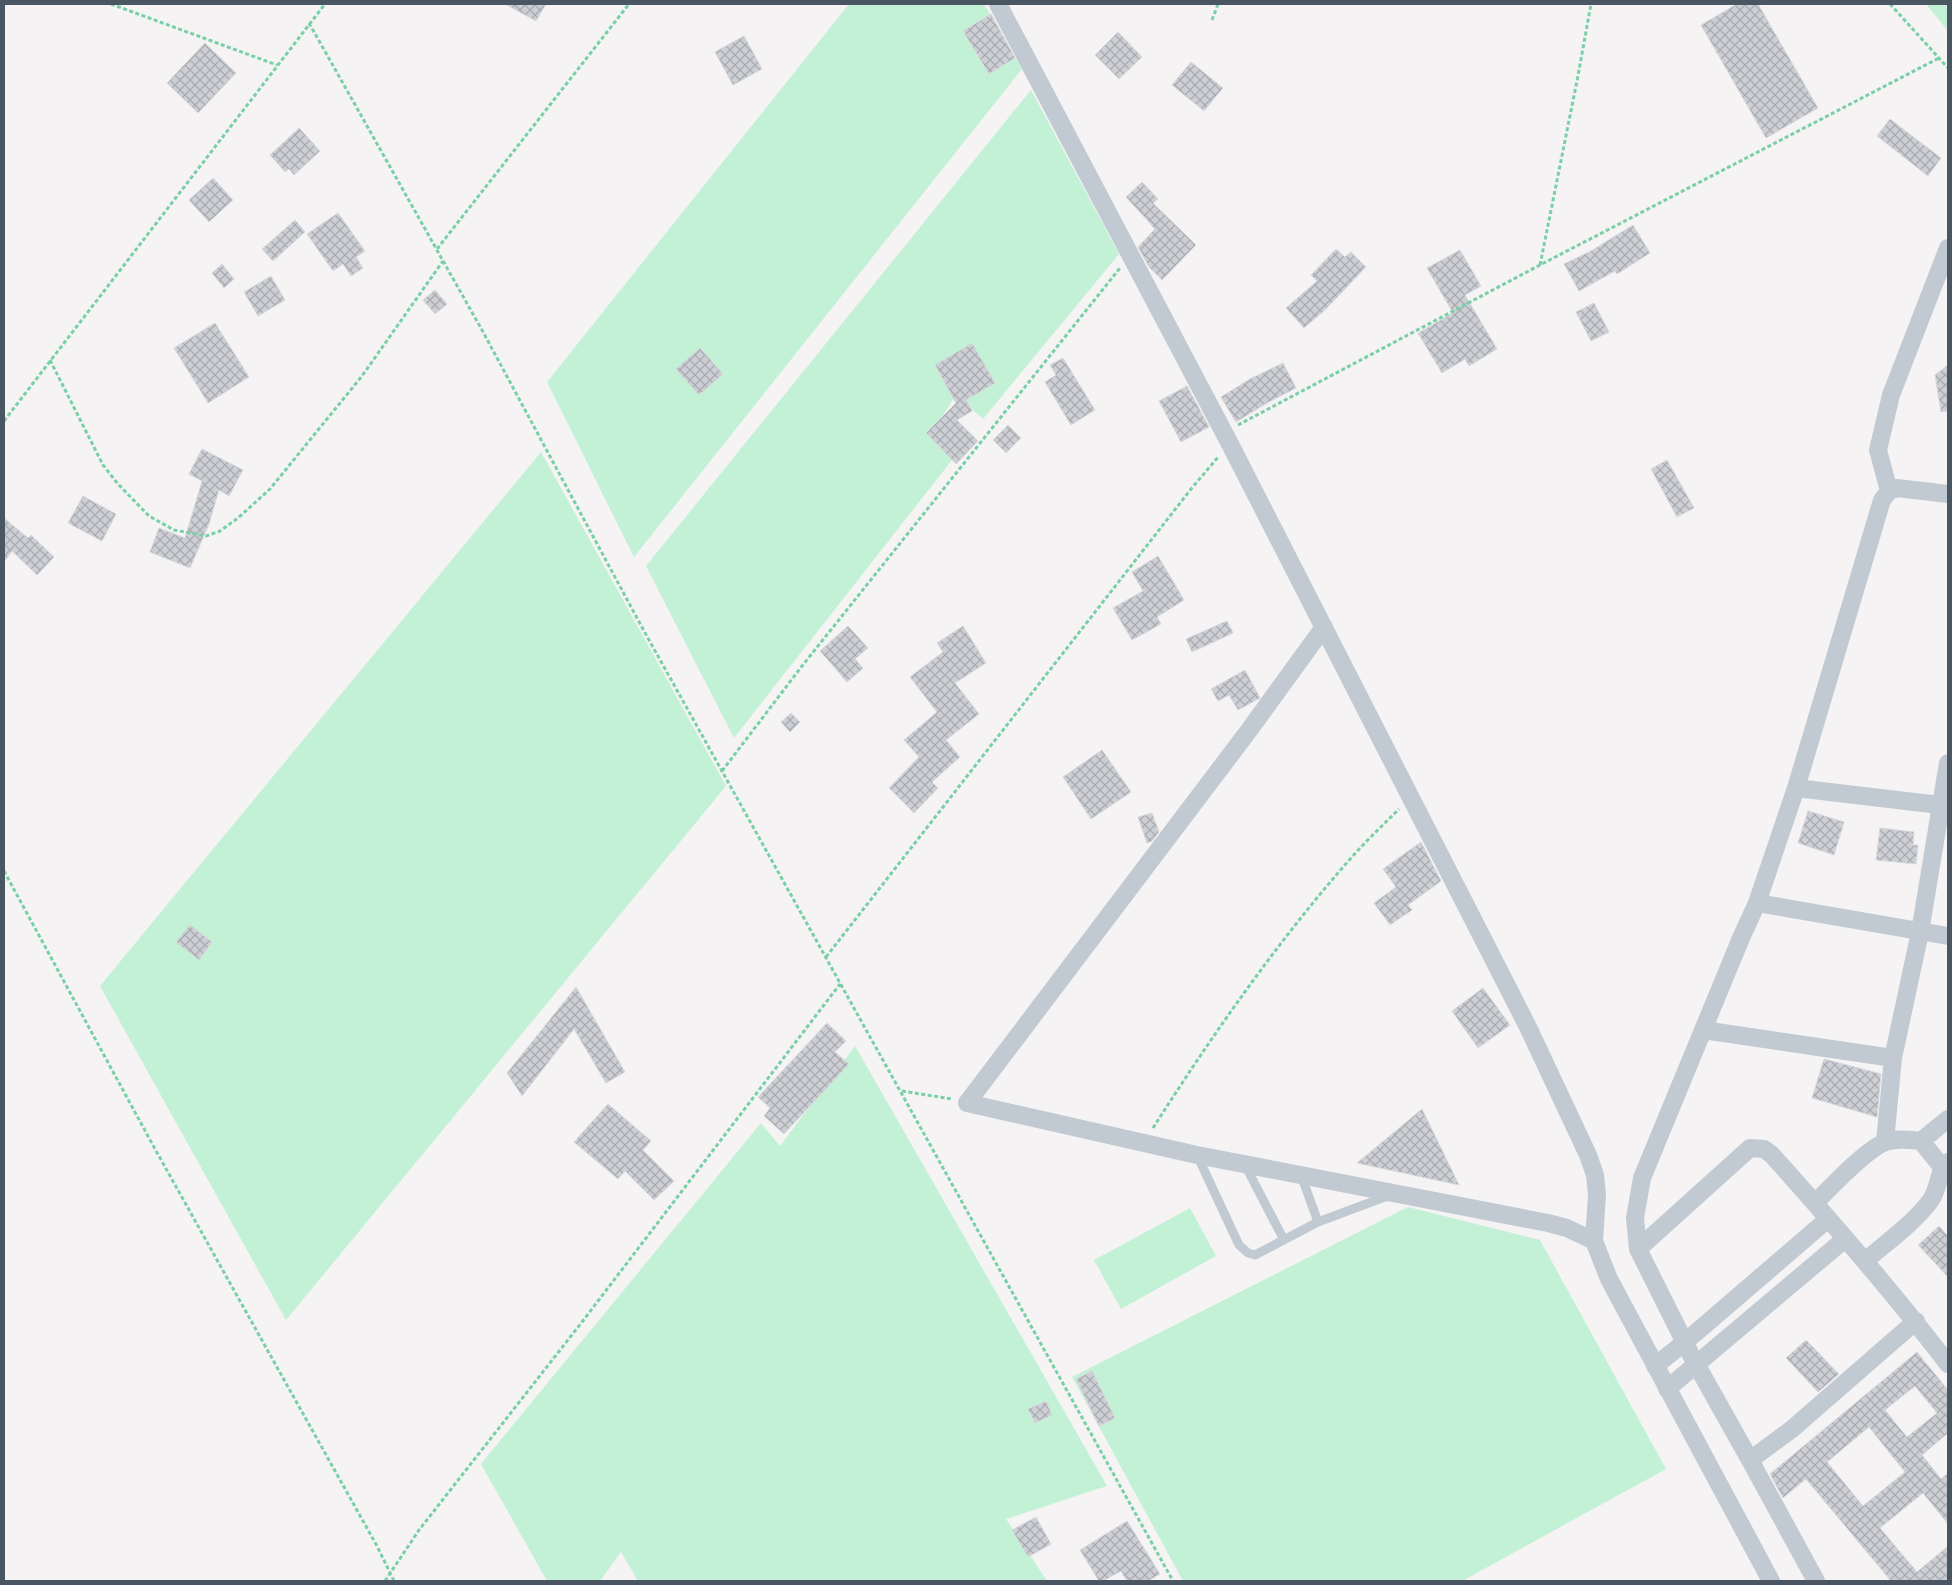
<svg xmlns="http://www.w3.org/2000/svg" width="1952" height="1585" font-family="Inter,sans-serif">
<style>
.green{fill:#c3f1d5}
.building{fill:url(#building-cross-hatch);stroke:#d7d9de;fill-rule:evenodd}
.lines{fill:none;stroke-linecap:round;stroke-linejoin:round}
.path{stroke:#7ad0a6;stroke-width:3;stroke-dasharray:4 2.5;stroke-linecap:butt}
.service{stroke:#c1cad2;stroke-width:9}
.minor{stroke:#c1cad2;stroke-width:18}
</style>
<defs>
<pattern id="building-cross-hatch" width="8" height="8" patternUnits="userSpaceOnUse" patternTransform="scale(1.25)"><rect width="8" height="8" fill="#cdcfd5"/><path d="M0 0l8 8M0 8l8-8" fill="none" stroke="#a8abb0"/></pattern>
</defs>
<rect width="100%" height="100%" fill="#f5f3f3"/>
<path class="green" d="M849 4H984L1022 69 634 557 547 382Z
M1926 4H1948V31Z
M1031 90 1119 254 983 419 956 395 932 432 952 460 734 738 646 566Z
M541 452 726 786 286 1320 100 986Z
M855 1046 1107 1486 1006 1519 1047 1581H638L621 1552 600 1581H547L481 1464 761 1123 780 1146Z
M1408 1207 1540 1240 1666 1469 1462 1581H1183L1072 1377Z
M1190 1208 1216 1256 1121 1309 1094 1260Z"/>
<path class="building" d="M505 4H546L536 21Z
M1737 4H1758L1818 108 1766 138 1701 25Z
M991 14 1015 58 989 74 963 31Z
M1118 32 1142 57 1119 79 1095 55Z
M744 36 762 69 733 85 715 52Z
M205 43 236 73 198 113 167 83Z
M1191 62 1223 88 1204 111 1172 85Z
M1890 119 1941 158 1928 176 1877 136Z
M299 128 320 151 294 175 289 169 285 172 270 155Z
M213 178 233 200 209 222 189 200Z
M1142 182 1158 199 1153 203 1196 245 1162 280 1149 267 1138 247 1155 229 1126 197Z
M338 213 365 251 356 257 363 268 351 276 343 264 333 271 307 234Z
M295 220 305 232 273 261 262 249Z
M1633 225 1650 253 1617 274 1615 271 1579 291 1564 264 1591 251Z
M1336 249 1345 257 1351 252 1366 267 1325 310 1304 328 1286 308 1317 281 1311 275Z
M1460 250 1481 286 1465 295 1497 349 1469 366 1465 359 1442 373 1418 333 1453 313 1427 268Z
M222 264 234 279 224 288 212 273Z
M271 276 285 300 258 316 244 292Z
M435 290 447 304 435 314 423 300Z
M1594 303 1609 332 1591 341 1576 312Z
M215 323 249 377 208 403 174 348Z
M972 343 995 383 966 400 972 411 957 420 978 441 956 464 926 433 956 403 935 365Z
M700 348 723 374 699 395 676 369Z
M1063 358 1095 410 1071 425 1045 382 1056 375 1050 365Z
M1283 363 1296 388 1267 403 1236 422 1221 397 1250 379Z
M1948 365V411L1941 412 1935 375Z
M1187 386 1209 427 1181 442 1159 401Z
M1008 425 1021 438 1006 453 993 440Z
M202 449 243 470 229 496 219 490 209 524 190 568 150 552 159 528 185 538 202 481 189 474Z
M1667 460 1694 508 1677 517 1651 469Z
M83 496 116 514 102 541 68 523Z
M4 518 28 538 31 535 54 557 37 575 12 551 4 562Z
M1158 556 1184 600 1157 617 1161 624 1132 640 1113 608 1143 591 1132 572Z
M1227 621 1233 633 1192 652 1186 639Z
M848 626 868 648 855 659 863 668 847 682 820 651Z
M963 626 986 663 955 683 979 714 946 740 960 757 932 782 938 788 914 813 889 788 919 757 904 740 937 712 910 677 943 652 937 643Z
M1245 670 1260 698 1238 710 1229 695 1218 701 1211 689Z
M791 713 800 722 790 732 781 722Z
M1102 750 1131 792 1091 819 1063 777Z
M1808 811 1844 822 1834 855 1798 843Z
M1152 813 1159 832 1152 841 1147 843 1138 817Z
M1880 828 1914 832 1913 845H1918L1916 864 1876 860Z
M1421 842 1441 881 1408 905 1412 910 1390 925 1374 903 1396 887 1383 869Z
M190 925 212 942 199 960 176 942Z
M576 987 625 1072 606 1083 574 1029 522 1096 507 1073Z
M1483 988 1510 1025 1478 1048 1452 1011Z
M827 1023 846 1041 835 1052 849 1064 784 1134 764 1116 770 1108 758 1097Z
M1824 1059 1881 1074 1877 1117 1812 1098Z
M608 1104 651 1141 643 1150 674 1181 654 1200 625 1171 618 1179 574 1142Z
M1422 1109 1459 1185 1357 1163Z
M1939 1226 1948 1236V1277L1918 1245Z
M1806 1340 1839 1374 1818 1392 1786 1358Z
M1917 1352 1948 1390V1433L1922 1455 1941 1479 1948 1473V1524L1923 1493 1880 1528 1917 1572 1948 1546V1581H1891L1806 1479 1783 1498 1770 1474ZM1915 1386 1937 1413 1907 1437 1885 1410ZM1869 1427 1905 1472 1863 1506 1827 1462Z
M1092 1371 1115 1418 1099 1426 1076 1379Z
M1046 1401 1052 1415 1035 1423 1028 1409Z
M1036 1517 1051 1544 1028 1557 1012 1530Z
M1127 1521 1160 1574 1148 1581H1127L1121 1571 1103 1581H1099L1080 1550Z"/>
<g class="lines">
<path class="path" d="M111 4 277 65
M1890 4 1948 68
M1212 20 1218 4
M309 23 482 330 644 631 1173 1581
M437 249 629 4
M1540 265 1577 81 1591 4
M50 360 103 465 118 484 149 516 174 530 206 536 220 531 238 518 270 489 362 376 443 261
M4 421 325 4
M1238 425 1540 265 1939 58
M722 771 802 666 1120 268
M4 871 155 1149 377 1546 394 1581
M826 957 1191 489 1219 456
M902 1091 952 1099
M1153 1128C1213 1034 1277 942 1351 858 1366 841 1383 825 1399 809
M385 1581 419 1530 582 1322 840 984"/>
<path class="service" d="M1197 1155 1239 1245 1248 1253 1255 1255 1318 1222 1390 1195
M1245 1165 1284 1240
M1301 1175 1318 1222"/>
<path class="minor" d="M998 4 1230 444 1528 1027 1588 1155 1595 1175 1597 1194 1594 1241 1609 1279 1771 1581
M1889 491 1878 450 1891 395 1948 248
M1324 627 1250 729 967 1103 1197 1155 1548 1223 1567 1228 1594 1241
M1796 788 1948 806
M1757 903 1948 936
M1703 1030 1893 1058
M1921 1141 1942 1167
M1885 1142 1893 1058 1920 932 1948 763
M1815 1203C1831 1187 1867 1148 1886 1142 1897 1138 1910 1140 1921 1141L1948 1119
M1638 1249 1750 1148 1764 1149 1772 1155C1833 1223 1893 1292 1948 1364
M1865 1261C1887 1242 1914 1223 1931 1200 1939 1188 1938 1171 1948 1162
M1916 1321 1792 1429 1750 1460 1691 1355 1638 1249 1635 1218 1642 1178 1741 938 1757 903 1796 788 1882 500 1889 491 1897 488 1948 494
M1655 1366 1685 1342 1828 1219
M1667 1389 1845 1239
M1750 1460 1816 1581"/>
</g>
<rect width="1952" height="1585" fill="none" stroke="#4a5661" stroke-width="10"/>
</svg>
